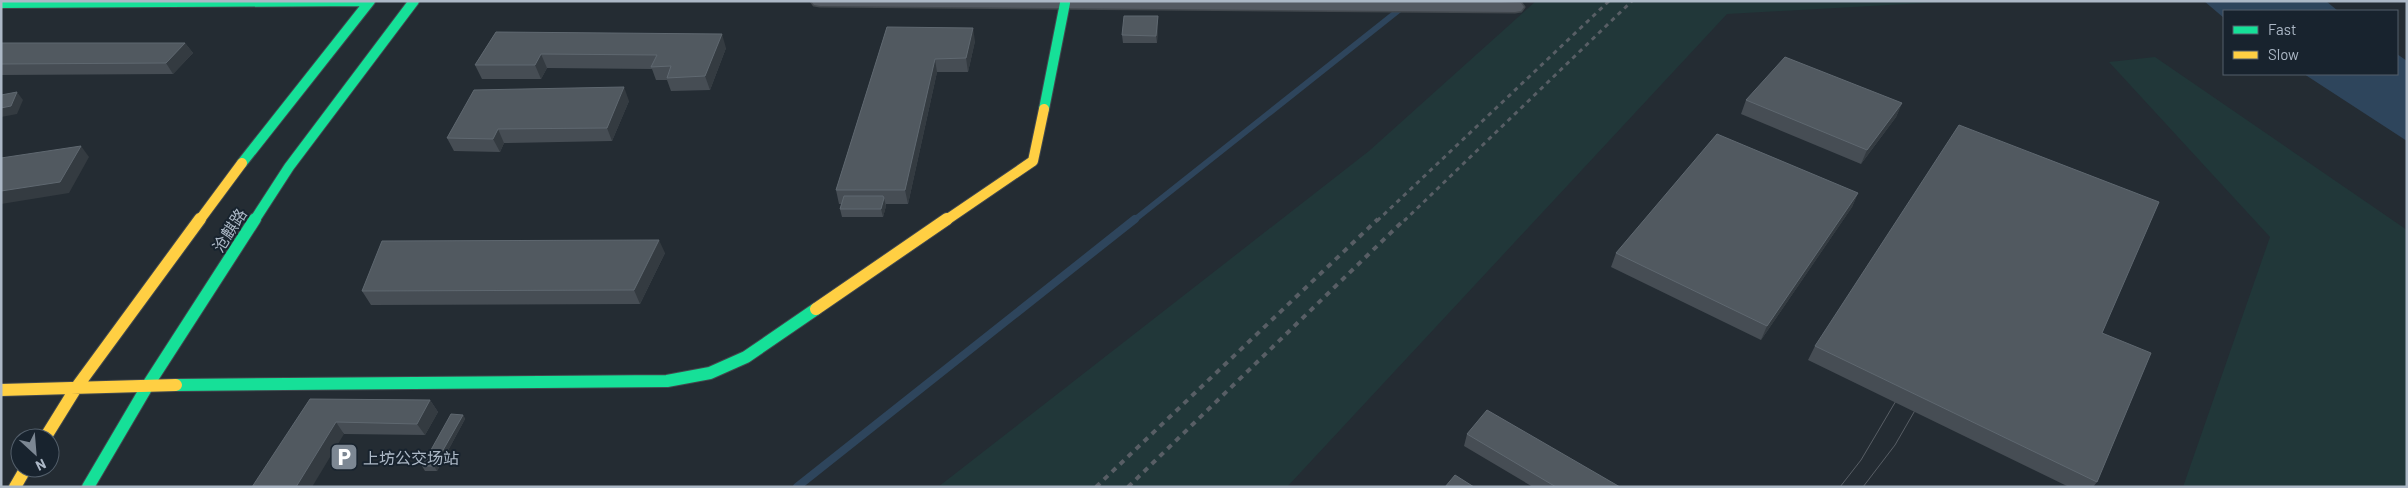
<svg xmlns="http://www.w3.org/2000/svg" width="2408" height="488" font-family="Barlow,'Noto Sans SC',sans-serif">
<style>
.green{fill:#213739}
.water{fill:#2e455c}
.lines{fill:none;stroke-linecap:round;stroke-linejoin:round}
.stream-far1{stroke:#2e455c;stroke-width:6}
.stream{stroke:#2e455c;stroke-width:8}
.street-casing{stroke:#42484e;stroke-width:3}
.fast-far1-casing{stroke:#42484e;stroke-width:12}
.fast-casing{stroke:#42484e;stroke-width:14}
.slow-far1-casing{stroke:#42484e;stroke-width:12}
.slow-casing{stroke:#42484e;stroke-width:14}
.street{fill:#545a62;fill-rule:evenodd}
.fast-far1{stroke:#16e098;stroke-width:10}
.fast{stroke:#16e098;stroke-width:12}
.slow-far1{stroke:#ffcf43;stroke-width:10}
.slow{stroke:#ffcf43;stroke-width:12}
.tram{stroke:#585e65;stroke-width:1}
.rail-far1{stroke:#585e65;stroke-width:3;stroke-dasharray:4.5 4.5;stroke-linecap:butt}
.rail{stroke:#585e65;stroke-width:4;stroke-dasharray:5.5 5.5;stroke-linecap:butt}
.wall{fill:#464d54}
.shaded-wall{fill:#343b41}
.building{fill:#515960;stroke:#5f6870}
.labels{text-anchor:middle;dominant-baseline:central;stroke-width:4;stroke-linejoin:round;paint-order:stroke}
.street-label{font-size:16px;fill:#acb8c6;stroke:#18232e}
.poi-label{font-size:16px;fill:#acb8c6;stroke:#18232e;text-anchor:start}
</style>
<rect width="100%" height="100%" fill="#242c33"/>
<!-- green -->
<path class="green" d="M1536 1H1960L1727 14 1287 487H938L1369 151Z
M2155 57 2407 230V487H2183L2270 237 2109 62Z"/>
<!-- water -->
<path class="water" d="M2204 1H2326L2338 11H2224V18Z
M2397 54 2407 61V141L2304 74H2397Z"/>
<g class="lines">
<!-- stream-far1 -->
<path class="stream-far1" d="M1133 221 1404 6"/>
<!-- stream -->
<path class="stream" d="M797 487 1135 219"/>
<defs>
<path id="street" d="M811 1H1483L1521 3 1524 7 1521 11 1515 12 820 6 814 5Z"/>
<path id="fast-far1" d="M1 3 370 1
M1044 109 1065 3
M242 163 370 1
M254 221 289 167 414 1"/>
<path id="fast" d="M176 385 667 381 710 373 746 357 816 309
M88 487 148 385 255 219"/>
<path id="slow-far1" d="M199 221 242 163
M945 221 1033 161 1044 109"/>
<path id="slow" d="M816 309 947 219
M1 390 176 385
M45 438 76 388 200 219
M15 487 26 468"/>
</defs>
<!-- street casing -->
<use href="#street" class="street-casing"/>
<!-- fast-far1 casing -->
<use href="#fast-far1" class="fast-far1-casing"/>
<!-- fast casing -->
<use href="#fast" class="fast-casing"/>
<!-- slow-far1 casing -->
<use href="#slow-far1" class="slow-far1-casing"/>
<!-- slow casing -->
<use href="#slow" class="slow-casing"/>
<!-- street -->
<use href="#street" class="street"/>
<!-- fast-far1 -->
<use href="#fast-far1" class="fast-far1"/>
<!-- fast -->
<use href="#fast" class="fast"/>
<!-- slow-far1 -->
<use href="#slow-far1" class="slow-far1"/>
<!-- slow -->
<use href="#slow" class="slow"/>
<!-- tram -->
<path class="tram" d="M1840 487 1861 460 1903 389
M1863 487 1895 445 1921 400"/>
<!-- rail-far1 -->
<path class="rail-far1" d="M1377 221 1609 1
M1404 221 1632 1"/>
<!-- rail -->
<path class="rail" d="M1096 487 1378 219
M1128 487 1405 219"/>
</g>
<!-- wall -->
<path class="wall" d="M1158 16V24L1157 43H1123L1122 35Z
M887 27 975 41 968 72H937L908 204H886V206L883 217H842L840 209 841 204H839L836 190Z
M496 32 726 48 710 90 671 91 667 80H656L652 69 547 68 541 79H482L475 65Z
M1 43H185L193 53 173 74 1 75Z
M1746 100 1902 103 1896 117 1861 164 1741 114Z
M629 101 612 141 504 143 500 152 454 151 447 138Z
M1858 193 1852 207 1761 340 1611 267 1616 253Z
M665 253 640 304 371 305 362 291Z
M2102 333 2097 482 2093 487H2069L1808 360 1815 346Z
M310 399 430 400 438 412 425 435 344 434Z
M463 415 465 419 437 471H425L422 466Z
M1467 434 1620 487H1533L1464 446Z"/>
<!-- shaded-wall -->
<path class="shaded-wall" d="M1158 16V24L1157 43 1156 36Z
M973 28 975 41 968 72 966 58Z
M722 34 726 48 710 90 705 76Z
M185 43 193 53 173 74 166 63Z
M541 54 547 68 541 79 535 65Z
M935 59 937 72 908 204 905 190Z
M624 87 629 101 612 141 607 128Z
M17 92 23 100 17 114 1 117V108Z
M1902 103 1896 117 1861 164 1867 150Z
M498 129 504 143 500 152 493 139Z
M81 146 89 157 69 193 1 204V191Z
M1858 193 1852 207 1761 340 1767 326Z
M884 198 886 206 883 217 881 209Z
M659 240 665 253 640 304 634 290Z
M430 400 438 412 425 435 417 424Z
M463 415 465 419 437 471 434 466Z
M336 422 344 434 312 487H296Z"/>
<!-- building -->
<path class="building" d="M1124 16H1158L1156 36 1122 35Z
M887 27 973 28 966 58 935 59 905 190H836Z
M496 32 722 34 705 76 667 78 671 66 651 67 657 55 541 54 535 65H475Z
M1 43H185L166 63 1 64Z
M1785 57 1902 103 1867 150 1746 100Z
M624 87 607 128 498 129 493 139 447 138 474 90Z
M17 92 11 106 1 108V95Z
M1959 125 2159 202 2102 333 2151 353 2097 482 1815 346Z
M1717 134 1858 193 1767 326 1616 253Z
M81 146 60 182 1 191V158Z
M844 196H883L884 198 881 209H840Z
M659 240 634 290 362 291 382 241Z
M310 399 430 400 417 424 336 422 296 487H252Z
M1487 410 1620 487H1556L1467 434Z
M451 414 463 415 434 466H422Z
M1455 475 1474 487H1445Z"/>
<!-- icons -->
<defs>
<symbol id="parking-square" viewBox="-11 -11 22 22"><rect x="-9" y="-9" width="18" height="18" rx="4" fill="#7c8793" stroke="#18232e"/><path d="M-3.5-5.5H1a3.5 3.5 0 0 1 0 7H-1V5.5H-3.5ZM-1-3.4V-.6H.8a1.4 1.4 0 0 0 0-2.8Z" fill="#fff"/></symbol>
</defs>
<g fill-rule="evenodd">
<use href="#parking-square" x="328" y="441" width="32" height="32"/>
</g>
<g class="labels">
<!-- street labels -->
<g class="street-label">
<text transform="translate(229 230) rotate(-57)">沧麒路</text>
</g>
<!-- poi labels -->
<g class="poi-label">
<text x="363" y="457">上坊公交场站</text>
</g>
</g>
<!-- border -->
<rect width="2408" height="488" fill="none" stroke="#acb8c6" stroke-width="5"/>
<!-- legend -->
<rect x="2223" y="10" width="175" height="65" fill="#18232e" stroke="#535f6b"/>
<rect x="2233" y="26" width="25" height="8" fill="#16e098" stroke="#535f6b"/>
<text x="2268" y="35" font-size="15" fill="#acb8c6">Fast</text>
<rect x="2233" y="51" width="25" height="8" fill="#ffcf43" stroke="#535f6b"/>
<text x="2268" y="60" font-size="15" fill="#acb8c6">Slow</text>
<!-- north arrow -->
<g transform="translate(35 453) rotate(154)"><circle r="24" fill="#18232e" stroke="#535f6b"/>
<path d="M0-4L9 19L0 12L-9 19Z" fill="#7c8793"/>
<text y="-8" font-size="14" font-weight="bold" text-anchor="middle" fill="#acb8c6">N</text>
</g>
</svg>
